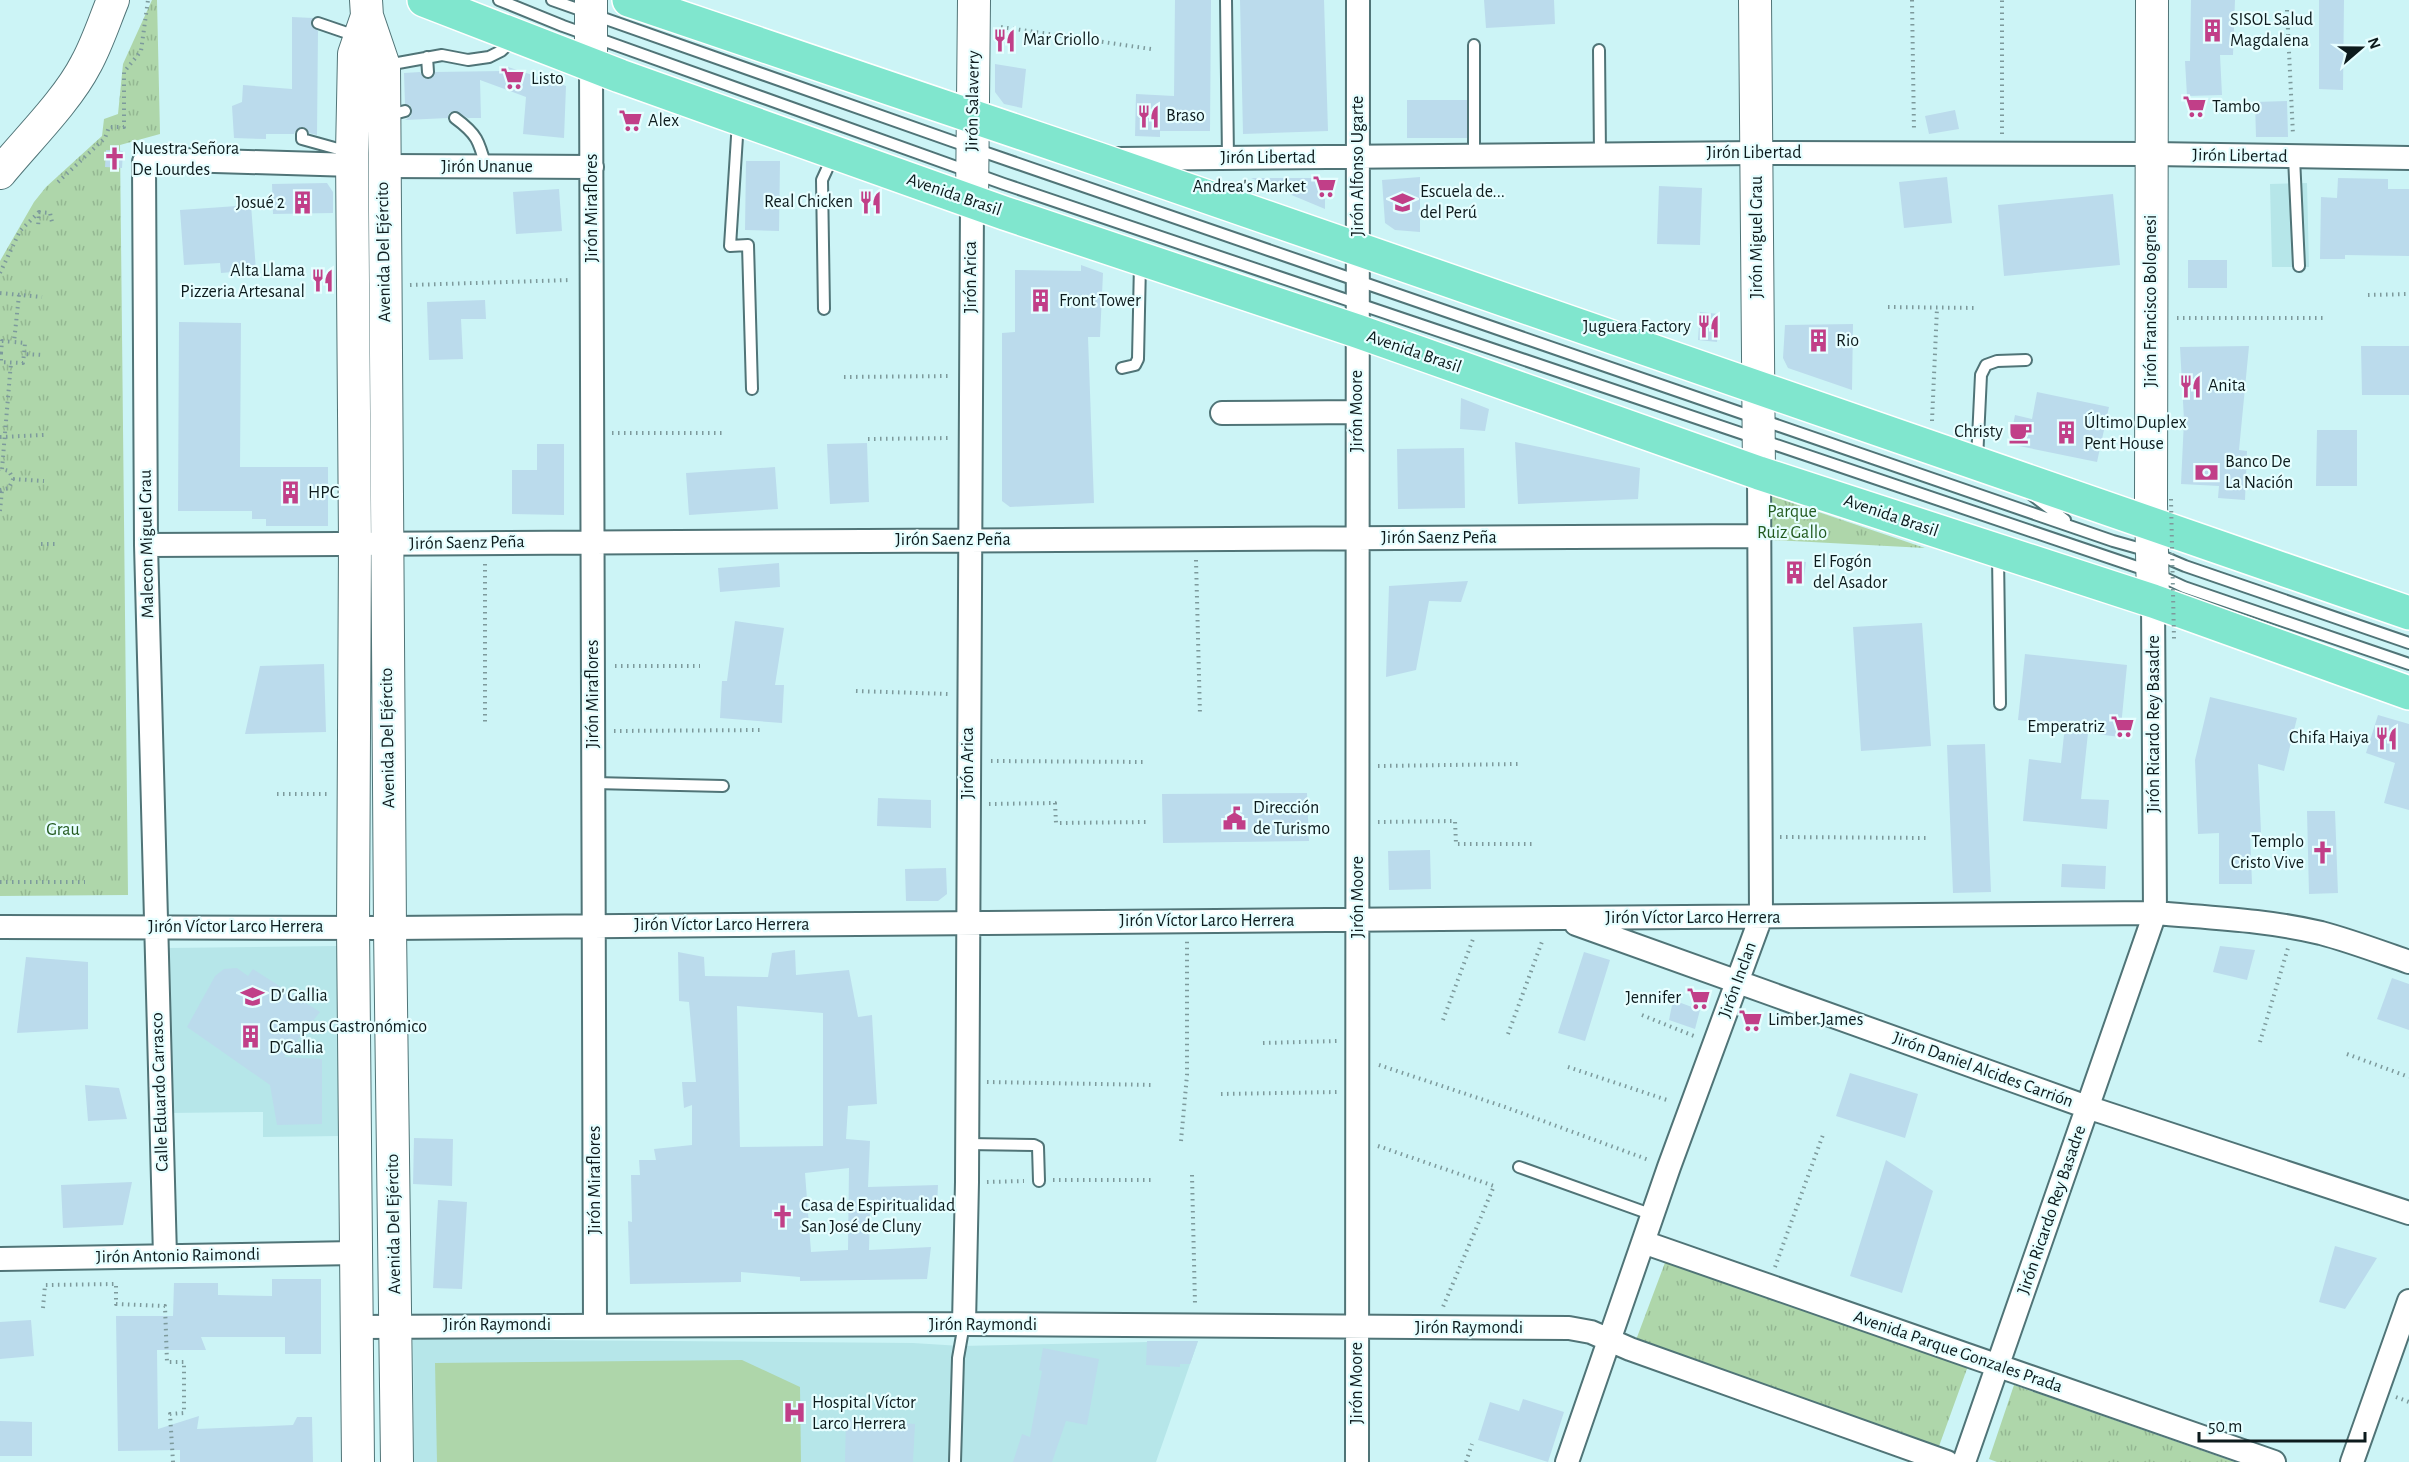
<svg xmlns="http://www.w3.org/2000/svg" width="2409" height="1462" font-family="'Alegreya Sans',sans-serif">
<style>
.built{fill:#b6e6e9}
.grass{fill:#aed6aa}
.park{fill:url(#park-tufts)}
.building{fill:#bbdbec;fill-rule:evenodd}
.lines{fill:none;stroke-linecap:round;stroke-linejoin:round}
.lane-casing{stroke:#507477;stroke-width:14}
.street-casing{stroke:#507477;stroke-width:26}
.secondary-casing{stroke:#507477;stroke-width:34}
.primary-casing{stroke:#fff;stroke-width:36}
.path{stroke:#7d9a9c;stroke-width:4;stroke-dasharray:1.5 4.5;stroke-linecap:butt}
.lane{stroke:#fff;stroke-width:10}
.street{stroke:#fff;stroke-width:22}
.secondary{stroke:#fff;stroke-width:32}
.primary{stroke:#80e6ce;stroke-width:33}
.path-bridge{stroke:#7d9a9c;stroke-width:4;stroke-dasharray:1.5 4.5;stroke-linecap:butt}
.labels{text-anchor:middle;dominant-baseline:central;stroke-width:4.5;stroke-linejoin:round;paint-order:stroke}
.poi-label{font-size:18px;fill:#0d1b1d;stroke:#e6feff;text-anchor:start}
.street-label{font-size:18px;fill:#0d1b1d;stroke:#e6feff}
.park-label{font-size:18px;fill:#235a1f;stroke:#e6feff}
</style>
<defs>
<pattern id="park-tufts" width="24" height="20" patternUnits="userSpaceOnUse" patternTransform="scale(1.5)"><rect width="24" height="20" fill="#aed6aa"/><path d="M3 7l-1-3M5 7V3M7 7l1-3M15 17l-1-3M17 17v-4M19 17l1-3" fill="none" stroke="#94b792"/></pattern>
</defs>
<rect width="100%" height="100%" fill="#ccf4f6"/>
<!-- built -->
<path class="built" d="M2307 183 2309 267H2272L2270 184Z
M337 946 339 1136 263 1137V1112L168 1113 166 948Z
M413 1339 913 1343 961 1346 1198 1341 1156 1462H414Z"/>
<!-- grass -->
<path class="grass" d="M742 1360 800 1387 801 1462H437L435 1363Z"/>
<!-- park -->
<path class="park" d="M152 0H157L160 134 120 145 128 895 0 896V261L34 202 46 187 102 136 104 119 118 114 123 64Z
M1771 496 1925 548 1771 540Z
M1666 1260 1968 1366 1938 1449 1636 1340Z
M2014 1385 2235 1462H1997L1989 1459Z"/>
<!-- building -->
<path class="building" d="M1175 0H1211L1210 131H1160V137L1135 136 1136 94 1174 96Z
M1240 0H1324L1328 131 1243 134Z
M1484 0H1554L1555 24 1486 28Z
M2191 0H2235L2233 55H2220L2222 95 2187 96 2185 61H2190Z
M2319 0H2344L2343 90 2319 89Z
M292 17 313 18 311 25 318 31 317 135 309 133 306 128 301 127 296 130 294 134H266V139L234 138 232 106 242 102 243 85 292 89Z
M995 64 1026 69 1022 108 1004 104 995 92Z
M505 66 566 86 564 138 523 134 526 97 480 80 481 118H468L455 111 449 113 448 118 405 120 411 116 412 110 410 105 405 104 404 73 420 72 424 78 429 79 434 76 435 72 502 71Z
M1407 100H1467V138H1407Z
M2287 101 2288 137H2256L2255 102Z
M1955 110 1959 129 1929 134 1925 116Z
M106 150 123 151 122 168 105 167Z
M746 161H780L779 231 745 230Z
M1420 177V232L1395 230 1385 223 1382 180Z
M1947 177 1952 223 1904 228 1899 182Z
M1251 178H1325V209Z
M2338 178 2388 179V189H2409V256L2345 255V259H2320L2321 197 2337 198Z
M327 183 333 192V213L273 214 272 184Z
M1659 186 1702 188 1700 245 1657 244Z
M559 189 562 231 516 234 513 192Z
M2113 194 2120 265 2004 276 1998 205Z
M251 205 256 270 221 273 220 263 184 265 180 210Z
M2188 260H2227V288H2188Z
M1081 265 1103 273 1100 337H1088L1094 503 1010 507 1002 501V333L1015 332V270L1081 271Z
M485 300 486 319H461L463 359 429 360 427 302Z
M1700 312 1719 314 1717 342 1698 340Z
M179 322 241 323 240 467H328V526H266V519H252V511H178Z
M1853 324 1852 390 1788 368 1783 358 1785 325Z
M2249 346 2239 450 2247 451 2245 500 2218 498 2219 486 2181 484 2184 420 2180 347Z
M2361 346H2409V395H2362Z
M2037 392 2109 407 2097 462 2009 444 2015 415 2032 419Z
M1461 398 1489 409 1485 431 1460 429Z
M2317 430H2357V486H2316Z
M1515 442 1640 468 1638 499 1518 504Z
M867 443 869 502 830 504 827 444Z
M537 444H564V515L512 514V470H537Z
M1464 448 1465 508 1398 509 1397 449Z
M775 467 778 509 689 515 686 473Z
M1787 560 1806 562 1803 585 1785 583Z
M779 563 780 587 720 592 718 568Z
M1468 581 1461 602 1429 601 1416 670 1386 677 1389 586Z
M735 621 784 628 775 685H784L782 723 720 718 722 681H727Z
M1922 623 1931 746 1861 751 1853 627Z
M2025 654 2127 665 2120 737 2088 733 2081 799 2109 800 2107 829 2023 821 2029 759 2061 763 2065 725 2018 720Z
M324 664 326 732 245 734 260 666Z
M2210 697 2297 718 2284 771 2258 764 2261 832H2250L2252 884H2219V833L2198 834 2195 760Z
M2378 715 2409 724V810L2384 803 2395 763 2366 753Z
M1985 744 1991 892 1953 893 1947 745Z
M1307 793 1309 841 1163 843 1162 794Z
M878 798 931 800V828L877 826Z
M2307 811H2335L2338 893 2309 894Z
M1430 850 1431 889 1389 890 1388 851Z
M2062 864 2106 866 2105 889 2061 887Z
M946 868 947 894 938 901H906L905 869Z
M2220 946 2255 950 2247 980 2213 972Z
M795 950 796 975 849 970 858 1017 872 1015 877 1104 848 1106 846 1139 870 1141 868 1187 938 1185 937 1206 870 1210 869 1250 931 1247 927 1279 800 1281V1277L741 1272V1282L630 1284 628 1221 632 1222 631 1175H640L639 1160H656L654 1149 692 1145V1105L684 1108 682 1082H696L689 1002 679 1001 678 952 704 957 705 976 768 977 772 953ZM737 1006 823 1013V1146L740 1147ZM849 1168 848 1250 811 1252 805 1173Z
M1584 952 1610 960 1585 1041 1558 1033Z
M26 957 88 962V1029L17 1033Z
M237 968 248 976 253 969 320 1012 284 1057 322 1059V1124L277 1125 270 1085 187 1027 215 976 224 969Z
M2392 978 2409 984V1030L2377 1019Z
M1673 1000 1700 1010 1695 1029 1669 1020Z
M1850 1073 1918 1094 1905 1138 1836 1116Z
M85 1085 119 1088 127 1119 88 1121Z
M414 1138 453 1139 452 1186 413 1184Z
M1886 1160 1933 1191 1902 1293 1850 1276Z
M132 1182 123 1225 63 1228 61 1185Z
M438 1200 467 1202 462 1289 433 1288Z
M2335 1246 2377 1258 2345 1309 2319 1302Z
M272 1279H321V1354H285V1337H201L206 1350H157L158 1429 199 1416 197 1429 293 1425 297 1417H312L313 1462H180V1450L118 1451 116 1316H173L174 1283H218V1295L272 1296Z
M31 1320 34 1356 0 1359V1322Z
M1147 1341H1198L1190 1364H1180V1367L1146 1365Z
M1043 1348 1099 1359 1087 1425 1066 1421 1052 1462H1013L1022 1434 1030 1437 1042 1371 1039 1370Z
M1523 1399 1564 1412 1548 1462 1478 1440 1490 1402 1519 1411Z
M846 1419 915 1424 913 1462H845Z
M0 1421 32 1422V1456H0Z"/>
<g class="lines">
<defs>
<path id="lane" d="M499 0 563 26 1004 184 2152 572 2184 587 2409 664
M552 0 952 141 2113 541 2152 552 2185 566 2409 643
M1226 0 1228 158
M318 23 356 36
M1474 45V156
M1599 50 1600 155
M427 57 428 72
M387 65 442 55 468 60 489 57 501 51 514 39
M386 116 405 111
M455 118C477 134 479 141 486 167
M738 121 730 246 748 245 752 389
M302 134V139L349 152
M2294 157 2299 266
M824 309 822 180 833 156
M1122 368 1135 365 1138 359 1140 263
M1977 460 1981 375 1986 365 1997 361 2026 360
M2032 495 2065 520
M1998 555 2000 704
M594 783 723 786
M967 1144 1034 1145 1038 1147 1039 1181
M1519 1167 1653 1215
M955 1462 958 1358 964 1324"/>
<path id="street" d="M591 64 595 1325
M1118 159 1757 153 2152 154 2409 158
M383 166 592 167
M1222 413 1357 412
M146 545 1760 536
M1576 924 2087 1107 2409 1213
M0 927 390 928 2155 913C2211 918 2267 920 2321 933 2351 941 2380 952 2409 962
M1643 1242 2274 1462
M165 1256 146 545 144 162 148 159 353 165
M0 1259 356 1253
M964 1324 967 1182 972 202
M356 1327 964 1324 1569 1328 1591 1332 1630 1349 1947 1462
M1357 1462 1358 0
M1567 1462 1669 1167 1761 917 1759 473
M1964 1462 2155 913 2153 601
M2352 1462 2409 1301"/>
<path id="secondary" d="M366 0 367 16 384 66 390 928 397 1462
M1755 0 1759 473
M2152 0 2151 504 2153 601
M591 64V0
M0 173C27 140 67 101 86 64 97 44 104 22 113 0
M972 202 974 0
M358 1462 353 927 355 543 352 153 354 54 367 16"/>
<path id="primary" d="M424 0 620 76 1004 213 1357 331 1759 473 2153 601 2409 693
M629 0 1098 159 2409 613"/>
</defs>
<!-- lane casing -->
<use href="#lane" class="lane-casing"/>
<!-- street casing -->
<use href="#street" class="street-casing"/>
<!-- secondary casing -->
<use href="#secondary" class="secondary-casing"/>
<!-- primary casing -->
<use href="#primary" class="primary-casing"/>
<!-- path -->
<path class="path" d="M1912 0 1914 131
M2287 10 2293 135
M1001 27 1151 49
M2002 134V0
M58 182 105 138 109 127H124V72L141 51 148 0
M39 212 50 213 52 222
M0 273 20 231 39 212 38 227
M410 285 570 280
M0 293 42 297
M19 295 14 342 25 343 24 354 43 355
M2368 295 2409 294
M1888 307 1978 308
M2177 318H2326
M1 353V362L23 363 24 354
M1 353 2 341 14 342
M844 377 951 376
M1932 421 1937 308
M612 433H725
M0 437 44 435
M868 439 951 438
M2 469 11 362
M13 479 44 481
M0 490 9 488 13 479 9 471 1 469
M0 511 2 490
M41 544H59
M1196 560 1200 715
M485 564V722
M615 666H700
M856 691 948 694
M614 731 761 730
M991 761 1146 762
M1378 766 1518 764
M277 794H327
M989 804 1055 803 1056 823 1148 822
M1378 822 1455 821 1456 844H1532
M1780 837 1929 838
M0 882H85
M1642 1015 1694 1036
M1443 1020 1473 939
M1508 1034 1543 939
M2260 1042 2288 948
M1263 1043 1337 1041
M2347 1054 2409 1077
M1379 1065 1505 1107 1649 1160
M1568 1067 1670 1101
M987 1082 1154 1085
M1221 1094 1337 1092
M1181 1141 1187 1075V941
M1378 1146 1494 1186 1443 1307
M1192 1175 1195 1304
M1053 1180H1151
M987 1182 1024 1181
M1775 1267 1824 1132
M43 1308 45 1285 116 1284V1304L165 1306 167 1362H184V1413L170 1414 173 1462
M2396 1397 2409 1402
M1466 1462 1472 1444"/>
<!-- lane -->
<use href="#lane" class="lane"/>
<!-- street -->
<use href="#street" class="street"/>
<!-- secondary -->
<use href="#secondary" class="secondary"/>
<!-- primary -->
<use href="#primary" class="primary"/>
<!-- path-bridge -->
<path class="path-bridge" d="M2171 499 2174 639"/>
</g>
<!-- icons -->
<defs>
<symbol id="building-bare" viewBox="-9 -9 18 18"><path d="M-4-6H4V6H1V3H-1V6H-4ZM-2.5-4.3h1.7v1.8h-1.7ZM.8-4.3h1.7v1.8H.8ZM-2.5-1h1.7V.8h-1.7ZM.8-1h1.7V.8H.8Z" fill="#c13f88" stroke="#e6feff" stroke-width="2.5" paint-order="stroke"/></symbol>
<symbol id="restaurant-bare" viewBox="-9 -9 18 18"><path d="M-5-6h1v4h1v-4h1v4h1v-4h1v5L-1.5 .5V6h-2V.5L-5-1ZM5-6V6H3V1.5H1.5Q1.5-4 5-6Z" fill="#c13f88" stroke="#e6feff" stroke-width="2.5" paint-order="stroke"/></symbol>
<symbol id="supermarket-bare" viewBox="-9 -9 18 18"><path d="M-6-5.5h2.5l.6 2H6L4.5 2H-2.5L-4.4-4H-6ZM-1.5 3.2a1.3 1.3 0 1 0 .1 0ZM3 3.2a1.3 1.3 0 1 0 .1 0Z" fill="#c13f88" stroke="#e6feff" stroke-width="2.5" paint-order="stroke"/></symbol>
<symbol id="church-bare" viewBox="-9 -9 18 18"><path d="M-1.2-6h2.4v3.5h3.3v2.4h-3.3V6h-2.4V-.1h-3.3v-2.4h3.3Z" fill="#c13f88" stroke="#e6feff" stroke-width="2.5" paint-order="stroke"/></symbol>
<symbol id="school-bare" viewBox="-9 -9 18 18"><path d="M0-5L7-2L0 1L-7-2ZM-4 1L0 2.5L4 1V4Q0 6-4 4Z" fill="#c13f88" stroke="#e6feff" stroke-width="2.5" paint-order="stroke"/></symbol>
<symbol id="cafe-bare" viewBox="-9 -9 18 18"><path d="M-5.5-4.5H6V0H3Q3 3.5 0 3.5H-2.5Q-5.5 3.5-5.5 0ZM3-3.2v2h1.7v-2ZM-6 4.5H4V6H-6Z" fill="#c13f88" stroke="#e6feff" stroke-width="2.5" paint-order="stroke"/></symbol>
<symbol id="bank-bare" viewBox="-9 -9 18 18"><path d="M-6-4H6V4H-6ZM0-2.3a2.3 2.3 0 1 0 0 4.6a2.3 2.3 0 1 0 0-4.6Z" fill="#c13f88" stroke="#e6feff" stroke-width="2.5" paint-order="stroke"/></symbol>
<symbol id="civic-bare" viewBox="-9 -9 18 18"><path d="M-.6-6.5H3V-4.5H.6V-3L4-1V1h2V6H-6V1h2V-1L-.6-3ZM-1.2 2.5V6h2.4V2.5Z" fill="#c13f88" stroke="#e6feff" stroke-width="2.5" paint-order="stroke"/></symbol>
<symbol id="university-bare" viewBox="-9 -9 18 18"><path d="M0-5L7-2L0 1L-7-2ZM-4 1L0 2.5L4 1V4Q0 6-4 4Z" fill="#c13f88" stroke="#e6feff" stroke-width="2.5" paint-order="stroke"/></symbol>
<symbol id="hospital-bare" viewBox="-9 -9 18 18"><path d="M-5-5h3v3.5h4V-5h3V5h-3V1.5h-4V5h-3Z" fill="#c13f88" stroke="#e6feff" stroke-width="2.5" paint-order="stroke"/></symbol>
</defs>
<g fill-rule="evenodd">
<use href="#building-bare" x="2196" y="14" width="33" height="33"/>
<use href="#restaurant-bare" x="988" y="24" width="33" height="33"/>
<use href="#supermarket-bare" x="496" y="62" width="33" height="33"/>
<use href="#supermarket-bare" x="2178" y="90" width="33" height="33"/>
<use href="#restaurant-bare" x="1132" y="100" width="33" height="33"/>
<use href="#supermarket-bare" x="614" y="104" width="33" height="33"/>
<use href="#church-bare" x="98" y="142" width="33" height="33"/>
<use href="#supermarket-bare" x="1308" y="170" width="33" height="33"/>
<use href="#restaurant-bare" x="854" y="186" width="33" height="33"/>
<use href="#school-bare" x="1386" y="186" width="33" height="33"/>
<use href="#building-bare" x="286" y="186" width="33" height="33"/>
<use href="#restaurant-bare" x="306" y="264" width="33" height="33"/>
<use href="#building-bare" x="1024" y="284" width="33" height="33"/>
<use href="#restaurant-bare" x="1692" y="310" width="33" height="33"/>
<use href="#building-bare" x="1802" y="324" width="33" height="33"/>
<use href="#restaurant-bare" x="2174" y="370" width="33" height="33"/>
<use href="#cafe-bare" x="2004" y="416" width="33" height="33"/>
<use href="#building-bare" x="2050" y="416" width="33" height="33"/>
<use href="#bank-bare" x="2190" y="456" width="33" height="33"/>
<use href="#building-bare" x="274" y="476" width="33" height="33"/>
<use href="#building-bare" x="1778" y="556" width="33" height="33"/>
<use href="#supermarket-bare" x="2106" y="710" width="33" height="33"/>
<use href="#restaurant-bare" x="2370" y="722" width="33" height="33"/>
<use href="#civic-bare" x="1218" y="802" width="33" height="33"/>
<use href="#church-bare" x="2306" y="836" width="33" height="33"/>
<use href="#university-bare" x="236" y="980" width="33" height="33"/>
<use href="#supermarket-bare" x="1682" y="982" width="33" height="33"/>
<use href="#supermarket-bare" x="1734" y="1004" width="33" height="33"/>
<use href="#building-bare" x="234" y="1020" width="33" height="33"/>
<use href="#church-bare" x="766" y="1200" width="33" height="33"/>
<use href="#hospital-bare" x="778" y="1396" width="33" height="33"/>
</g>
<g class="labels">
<!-- poi labels -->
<g class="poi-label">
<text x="2230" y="20">SISOL Salud<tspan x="2230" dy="21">Magdalena</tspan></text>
<text x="1023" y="40">Mar Criollo</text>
<text x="531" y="79">Listo</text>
<text x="2212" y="107">Tambo</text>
<text x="1166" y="116">Braso</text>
<text x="648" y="121">Alex</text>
<text x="132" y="149">Nuestra Señora<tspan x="132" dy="21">De Lourdes</tspan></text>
<text x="1306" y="187" text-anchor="end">Andrea's Market</text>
<text x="1420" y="192">Escuela de...<tspan x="1420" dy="21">del Perú</tspan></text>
<text x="853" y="202" text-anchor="end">Real Chicken</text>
<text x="285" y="203" text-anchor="end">Josué 2</text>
<text x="305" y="271" text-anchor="end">Alta Llama<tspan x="305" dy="21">Pizzeria Artesanal</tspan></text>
<text x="1059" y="301">Front Tower</text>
<text x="1691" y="327" text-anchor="end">Juguera Factory</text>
<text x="1836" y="341">Rio</text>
<text x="2208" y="386">Anita</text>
<text x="2084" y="423">Último Duplex<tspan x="2084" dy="21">Pent House</tspan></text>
<text x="2003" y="432" text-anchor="end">Christy</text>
<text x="2225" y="462">Banco De<tspan x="2225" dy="21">La Nación</tspan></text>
<text x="308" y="493">HPC</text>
<text x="1813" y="562">El Fogón<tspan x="1813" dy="21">del Asador</tspan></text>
<text x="2105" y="727" text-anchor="end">Emperatriz</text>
<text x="2369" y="738" text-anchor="end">Chifa Haiya</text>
<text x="1253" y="808">Dirección<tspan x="1253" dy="21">de Turismo</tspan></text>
<text x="2304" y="842" text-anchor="end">Templo<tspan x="2304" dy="21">Cristo Vive</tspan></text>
<text x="270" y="996">D' Gallia</text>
<text x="1681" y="998" text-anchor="end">Jennifer</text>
<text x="1768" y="1020">Limber James</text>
<text x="269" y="1027">Campus Gastronómico<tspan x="269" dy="21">D'Gallia</tspan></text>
<text x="801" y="1206">Casa de Espiritualidad<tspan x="801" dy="21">San José de Cluny</tspan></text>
<text x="812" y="1403">Hospital Víctor<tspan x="812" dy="21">Larco Herrera</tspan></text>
</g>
<!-- street labels -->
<g class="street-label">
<text transform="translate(973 101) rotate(-89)">Jirón Salaverry</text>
<text x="1754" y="153">Jirón Libertad</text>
<text transform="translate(2240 156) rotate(1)">Jirón Libertad</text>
<text x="1268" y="158">Jirón Libertad</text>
<text transform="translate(1358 166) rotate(-90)">Jirón Alfonso Ugarte</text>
<text x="487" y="167">Jirón Unanue</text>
<text transform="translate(954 195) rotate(19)">Avenida Brasil</text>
<text transform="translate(592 208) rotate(-90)">Jirón Miraflores</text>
<text transform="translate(1757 237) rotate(-90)">Jirón Miguel Grau</text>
<text transform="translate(384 252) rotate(-91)">Avenida Del Ejército</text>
<text transform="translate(971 277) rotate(-90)">Jirón Arica</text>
<text transform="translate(2151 301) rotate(-90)">Jirón Francisco Bolognesi</text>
<text transform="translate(1414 352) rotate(19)">Avenida Brasil</text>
<text transform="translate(1357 411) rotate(-90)">Jirón Moore</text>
<text transform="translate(1891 516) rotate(19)">Avenida Brasil</text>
<text x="1439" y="538">Jirón Saenz Peña</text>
<text x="953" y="540">Jirón Saenz Peña</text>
<text transform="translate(467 543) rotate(-1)">Jirón Saenz Peña</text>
<text transform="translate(147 544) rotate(-91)">Malecon Miguel Grau</text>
<text transform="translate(593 694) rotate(-90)">Jirón Miraflores</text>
<text transform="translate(2154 724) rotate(-90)">Jirón Ricardo Rey Basadre</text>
<text transform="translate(388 738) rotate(-91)">Avenida Del Ejército</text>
<text transform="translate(968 763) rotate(-90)">Jirón Arica</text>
<text transform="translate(1358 897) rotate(-90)">Jirón Moore</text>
<text x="1693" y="918">Jirón Víctor Larco Herrera</text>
<text x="1207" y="921">Jirón Víctor Larco Herrera</text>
<text x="722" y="925">Jirón Víctor Larco Herrera</text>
<text x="236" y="927">Jirón Víctor Larco Herrera</text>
<text transform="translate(1738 980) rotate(-70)">Jirón Inclan</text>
<text transform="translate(1983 1070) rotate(20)">Jirón Daniel Alcides Carrión</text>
<text transform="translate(160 1092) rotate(-92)">Calle Eduardo Carrasco</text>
<text transform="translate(595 1180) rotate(-90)">Jirón Miraflores</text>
<text transform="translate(2052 1210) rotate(-71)">Jirón Ricardo Rey Basadre</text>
<text transform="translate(394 1224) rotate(-91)">Avenida Del Ejército</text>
<text transform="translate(178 1256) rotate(-1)">Jirón Antonio Raimondi</text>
<text x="497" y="1325">Jirón Raymondi</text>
<text x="983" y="1325">Jirón Raymondi</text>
<text x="1469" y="1328">Jirón Raymondi</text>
<text transform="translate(1958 1352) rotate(19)">Avenida Parque Gonzales Prada</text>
<text transform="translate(1357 1383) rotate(-90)">Jirón Moore</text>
</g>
<!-- park labels -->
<g class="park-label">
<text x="1792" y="512">Parque<tspan x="1792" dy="21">Ruiz Gallo</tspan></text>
<text x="63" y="830">Grau</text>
</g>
</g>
<!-- north arrow -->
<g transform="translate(2361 48) rotate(70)" stroke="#e6feff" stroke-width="4.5" paint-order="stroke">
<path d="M0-4.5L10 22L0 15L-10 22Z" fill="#0d1b1d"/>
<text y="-9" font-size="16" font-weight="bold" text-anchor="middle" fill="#0d1b1d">N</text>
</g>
<!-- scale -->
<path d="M2199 1432v9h166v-9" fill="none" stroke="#0d1b1d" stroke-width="3"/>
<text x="2208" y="1432" font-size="18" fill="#0d1b1d" stroke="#e6feff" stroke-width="4.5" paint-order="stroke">50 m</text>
</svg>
